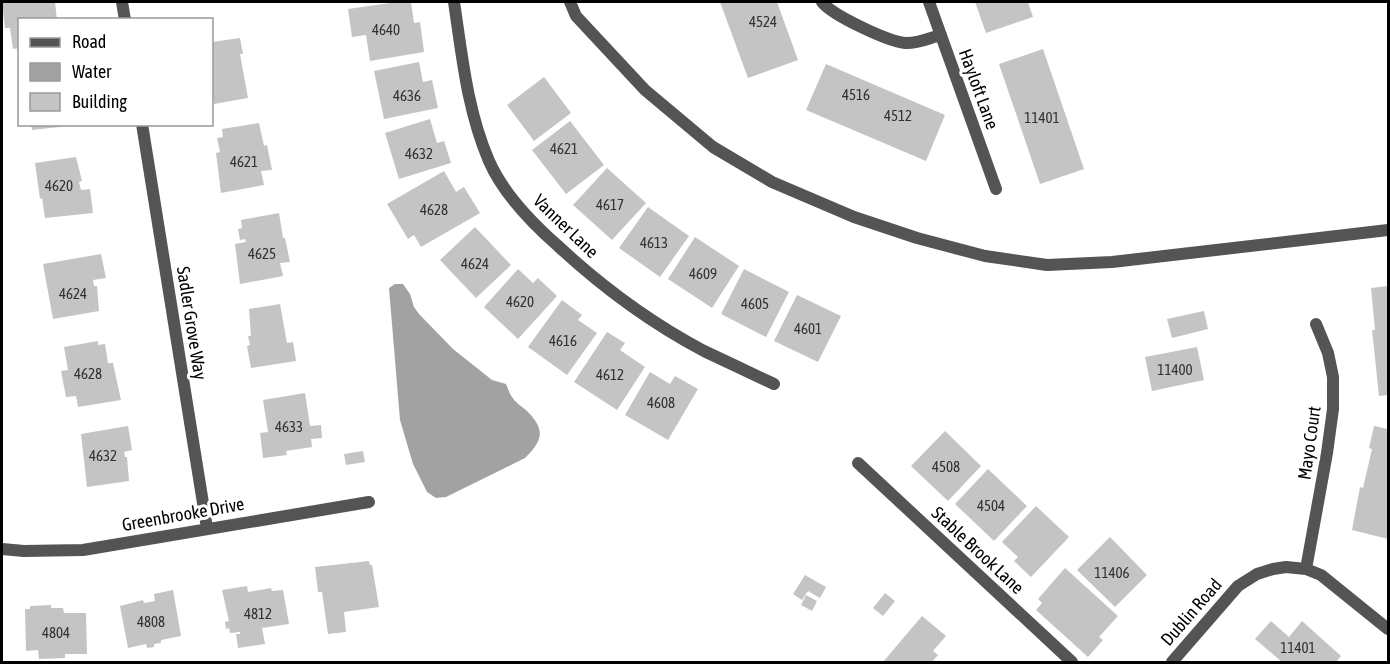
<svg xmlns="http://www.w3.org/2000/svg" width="1390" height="664" font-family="'Asap Condensed',sans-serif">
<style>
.water{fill:#a2a2a2}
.building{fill:#c4c4c4}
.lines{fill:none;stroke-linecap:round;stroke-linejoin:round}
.street{stroke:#545454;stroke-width:12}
.labels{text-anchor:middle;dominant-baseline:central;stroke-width:6;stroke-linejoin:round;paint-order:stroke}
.number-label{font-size:15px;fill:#313131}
.street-label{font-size:18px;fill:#000;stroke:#fff}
</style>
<rect width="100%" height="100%" fill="#fff"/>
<!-- water -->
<path class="water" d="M395 284H403L410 294 414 307 419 314 453 349 492 380 506 384C508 388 509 393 512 397 515 402 521 406 526 410 545 429 544 439 525 458L446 497 436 498 427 492 413 464 400 420 389 288Z"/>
<!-- building -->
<path class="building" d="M2 2H55L57 20H20V48L13 49 10 28H5Z
M397 2H411L414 23 420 22 424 52 370 61 366 35 352 37 348 9Z
M720 2H777L798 60 748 78Z
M975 2H1028L1033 17 986 33Z
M240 38 243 54H240L248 98 214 104 212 89V42Z
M1043 49 1084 169 1040 184 999 64Z
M419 62 423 82 432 80 438 108 384 119 374 71Z
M826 64 945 115 926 161 806 110Z
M544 77 571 113 534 141 507 105Z
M430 119 437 143 444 141 451 163 399 179 385 133Z
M570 121 604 165 566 194 532 150Z
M259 123 264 146 267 145 272 170 261 171 264 185 221 193 216 153 220 152 217 138 223 137 222 129Z
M31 124H69V126L32 130Z
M76 157 82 181 79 182 81 190 90 189 93 213 45 218 42 198 40 199 35 163Z
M607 168 646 203 612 240 573 205Z
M444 171 456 192 464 187 480 213 421 247 414 235 408 239 387 204Z
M648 207 689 236 660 277 619 248Z
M279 213 283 238H285L290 262 280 263 283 276 240 284 235 244 246 242 245 239 240 240 238 229 242 228 241 220Z
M475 227 511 265 476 298 440 260Z
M695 237 739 266 712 308 668 279Z
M101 254 106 278 93 280 94 286H97L99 311 53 319 43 264Z
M518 269 533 283 538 278 557 296 518 339 484 307Z
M744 269 789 292 766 337 721 314Z
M1388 286V395L1379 396 1372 330H1375L1371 288Z
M797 295 841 316 818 362 774 341Z
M562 300 582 315 578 320 597 333 567 375 528 347Z
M280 304 287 343 293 342 296 361 251 368 247 346 250 345 248 336H251L249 309Z
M1204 311 1208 329 1172 338 1167 319Z
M607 332 625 343 620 350 645 367 617 410 574 382Z
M98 341V345L105 344 108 363H113L121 400 78 407 76 396 66 397 61 371 68 370 64 347Z
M1197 347 1204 380 1152 391 1145 357Z
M650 372 670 384 675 376 698 389 668 440 625 415Z
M305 393 310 426 321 425 322 438 311 439 312 447 286 451 287 455 263 458 260 433 268 432 263 400Z
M128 426 132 450 124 452 125 457H127L129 481 87 487 81 434Z
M1374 426 1388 429V539L1352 530 1360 487 1363 488 1372 449 1369 448Z
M945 431 981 466 948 501 911 466Z
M363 451 365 462 346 465 344 454Z
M988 469 1027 506 994 541 955 504Z
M1036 506 1069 537 1031 577 1014 561 1018 557 1002 542Z
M1110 537 1147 575 1115 607 1077 570Z
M369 561 370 565H372L379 607 344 612 346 632 328 634 322 592H318L315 567Z
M1065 568 1118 616 1099 637 1103 640 1088 657 1036 610 1042 603 1038 599Z
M805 575 826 587 820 598 808 591 802 600 793 594Z
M247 586 248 592 271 588 272 591 283 590 289 624 262 628 265 644 238 648 236 634H240V632L230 633 229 628 226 629 225 622 229 621 222 590Z
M173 590 181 636 161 640V643L154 644V647L147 648 146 644 128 648 120 606 143 600 144 603 155 601 154 594Z
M885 593 895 601 883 616 873 608Z
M806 595 817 601 812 611 801 605Z
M51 605V608H63L64 613H86L87 654H65V658L39 659 38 650 26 651 25 609H30V606Z
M922 616 946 636 933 651 938 655 932 662H883Z
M1271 621 1289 637 1302 621 1341 656 1336 662H1282L1255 639Z"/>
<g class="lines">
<!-- street -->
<path class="street" d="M122 2 125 20
M454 2C462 55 467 110 489 161 503 193 531 222 557 245 601 286 651 323 704 351 727 362 751 373 774 384
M570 2 576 16 645 90 713 147 772 182 854 217 917 238 985 256 1047 265 1112 262 1388 230
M822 2C832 15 887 41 905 43 917 44 929 38 941 35
M929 2 996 189
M142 124 207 528
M858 463 1072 662
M2 549 24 551 83 550 369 502
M1306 569 1327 453 1333 409V377L1328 353 1316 324
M1172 662 1238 586 1257 574 1273 569 1286 567 1306 569 1321 575 1388 629"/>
</g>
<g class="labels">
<!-- number labels -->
<g class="number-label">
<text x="763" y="21">4524</text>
<text x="386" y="29">4640</text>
<text x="856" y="94">4516</text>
<text x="407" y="95">4636</text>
<text x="898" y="115">4512</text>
<text x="1042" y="117">11401</text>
<text x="564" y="148">4621</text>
<text x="419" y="153">4632</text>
<text x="244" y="161">4621</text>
<text x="59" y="185">4620</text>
<text x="610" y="204">4617</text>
<text x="434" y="209">4628</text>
<text x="654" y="242">4613</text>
<text x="262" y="253">4625</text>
<text x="475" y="263">4624</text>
<text x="703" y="273">4609</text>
<text x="73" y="293">4624</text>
<text x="520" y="301">4620</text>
<text x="755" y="303">4605</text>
<text x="808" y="328">4601</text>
<text x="563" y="340">4616</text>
<text x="1175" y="369">11400</text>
<text x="88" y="373">4628</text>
<text x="610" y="374">4612</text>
<text x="661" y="402">4608</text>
<text x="289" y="426">4633</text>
<text x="103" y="455">4632</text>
<text x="946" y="466">4508</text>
<text x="991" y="505">4504</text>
<text x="1112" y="572">11406</text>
<text x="258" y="613">4812</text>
<text x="151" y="621">4808</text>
<text x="56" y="632">4804</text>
<text x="1298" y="647">11401</text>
</g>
<!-- street labels -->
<g class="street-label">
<text transform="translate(979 89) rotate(70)">Hayloft Lane</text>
<text transform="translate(566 226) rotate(44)">Vanner Lane</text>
<text transform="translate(192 323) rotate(81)">Sadler Grove Way</text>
<text transform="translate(1309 443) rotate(-82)">Mayo Court</text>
<text transform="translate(183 514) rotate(-10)">Greenbrooke Drive</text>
<text transform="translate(978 550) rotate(43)">Stable Brook Lane</text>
<text transform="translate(1191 612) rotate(-49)">Dublin Road</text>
</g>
</g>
<!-- border -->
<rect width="1390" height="664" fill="none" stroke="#000000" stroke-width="6"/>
<!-- legend -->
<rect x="18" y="18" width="195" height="108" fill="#ffffff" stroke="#999999" stroke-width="1.5"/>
<rect x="30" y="38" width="30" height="9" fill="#545454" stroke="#999999" stroke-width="1.5"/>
<text x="72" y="48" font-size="18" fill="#000000">Road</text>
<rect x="30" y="63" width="30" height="18" fill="#a2a2a2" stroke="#999999" stroke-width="1.5"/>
<text x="72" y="78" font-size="18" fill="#000000">Water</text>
<rect x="30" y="93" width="30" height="18" fill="#c4c4c4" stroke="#999999" stroke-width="1.5"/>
<text x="72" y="108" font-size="18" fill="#000000">Building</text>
</svg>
